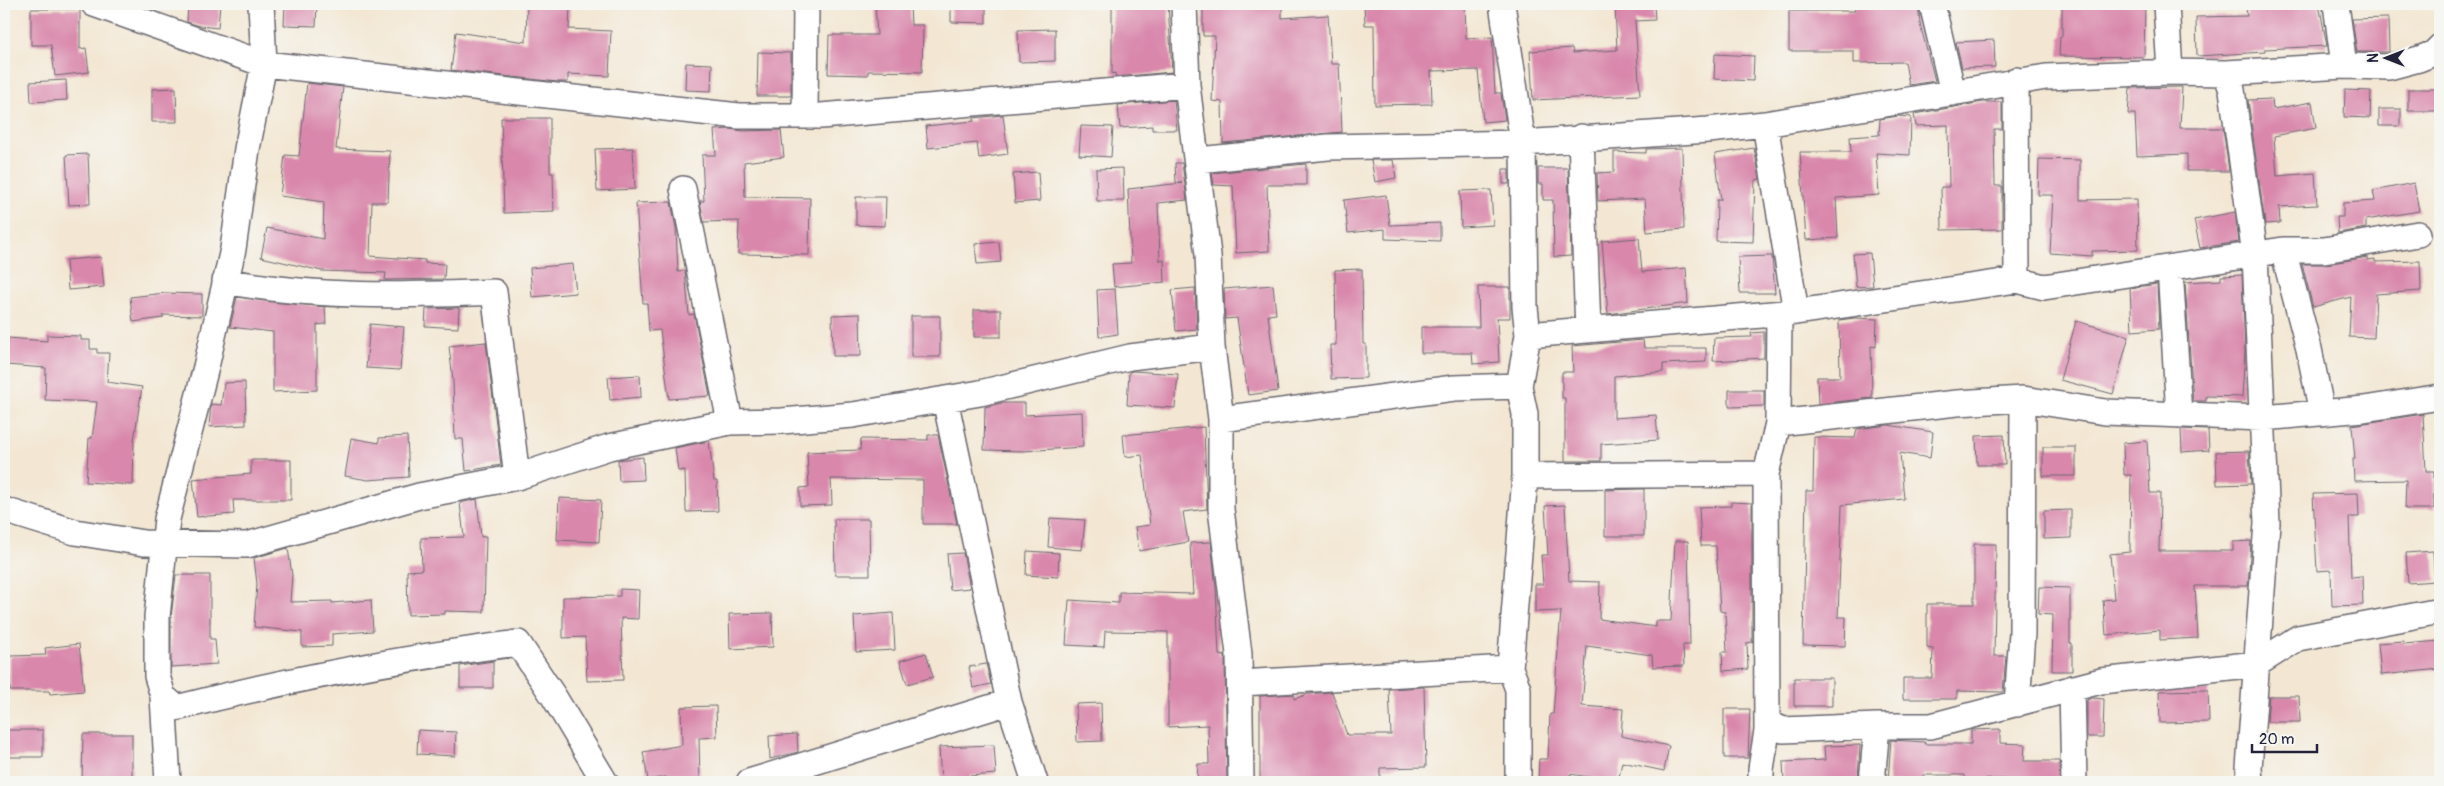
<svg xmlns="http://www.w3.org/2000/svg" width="2444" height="786" font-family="Pangolin,sans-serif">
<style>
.building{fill:#d988ac}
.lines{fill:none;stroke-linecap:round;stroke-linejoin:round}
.street-casing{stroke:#6b6770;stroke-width:28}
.street{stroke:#fff;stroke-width:25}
</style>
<rect width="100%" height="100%" fill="#f6f6f2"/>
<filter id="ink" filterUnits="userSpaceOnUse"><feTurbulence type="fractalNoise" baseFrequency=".02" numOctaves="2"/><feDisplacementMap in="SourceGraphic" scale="10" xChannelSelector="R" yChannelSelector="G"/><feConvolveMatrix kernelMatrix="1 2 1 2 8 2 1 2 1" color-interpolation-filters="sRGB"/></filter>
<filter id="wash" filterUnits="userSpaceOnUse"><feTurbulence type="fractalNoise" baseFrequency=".0096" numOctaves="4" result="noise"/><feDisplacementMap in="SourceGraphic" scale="20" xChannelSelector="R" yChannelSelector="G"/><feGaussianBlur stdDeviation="1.12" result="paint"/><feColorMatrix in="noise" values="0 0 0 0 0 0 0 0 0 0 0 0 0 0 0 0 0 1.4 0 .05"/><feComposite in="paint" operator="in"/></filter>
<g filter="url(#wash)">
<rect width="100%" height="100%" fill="#f3e7d3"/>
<g id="blocks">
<!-- building -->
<path class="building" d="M188 4H220L218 28 200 26 187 22Z
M285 4H317L316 26 284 25Z
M527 4H570L569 29 611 31 609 76 568 74V82H557L451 70 456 32 526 42Z
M875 4H910L911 25H923L922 72 868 71V75L828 74 829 35H877Z
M951 4H986V23L951 22Z
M1112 4H1168L1172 72 1116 77 1115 73 1112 74Z
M1364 4H1465L1466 38 1492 37 1495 93H1501L1505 120 1483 122 1478 70 1431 71 1432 104 1375 105 1374 25H1365Z
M1615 4H1654L1655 20 1635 21 1640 95 1533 100 1530 51 1572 48 1573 53 1617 50Z
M1854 4H1918L1920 24 1935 81 1909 85 1905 62 1854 63V51H1789V11H1855Z
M2062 4H2145L2144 57 2059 56 2060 37H2062Z
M2274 4H2319L2327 46 2265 49V52L2197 56 2196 17 2247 16 2246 8Z
M1261 5 1282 6V18L1328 15 1331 64H1339L1342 132 1223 143 1222 102 1212 101 1215 36H1203V6H1261Z
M31 9H80V49L86 48 89 72 55 76 51 45H31Z
M2388 18 2389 52H2357L2352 19Z
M1055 29V61L1019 62 1018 30Z
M1994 40 1995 67 1962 68 1956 42Z
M758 52 791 53V96H757Z
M1715 54 1754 56 1753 81 1714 79Z
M686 63 712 64 711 91 685 90Z
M66 80 67 100 31 102 30 82Z
M307 83 343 87 336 149 390 151 388 202H372L370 256 425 260V263L445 264 444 279 385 280 386 273 322 271 261 257 267 228 323 239 324 202 280 196 285 155 299 156Z
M2182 87 2180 128H2223L2229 171H2187V154L2137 156 2135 114H2128L2130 88Z
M176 88 177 122H152V89Z
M2408 89H2440V111H2408Z
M2345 90 2371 91 2370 118 2344 117Z
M2272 99 2273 109 2312 102 2316 128 2274 136 2277 176 2315 173 2317 205 2279 207 2280 223 2265 224 2248 100Z
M1174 100 1177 130H1152V126L1120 128 1118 105Z
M1983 102H2002V129H1994L1995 186H2002V229L1942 230 1941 187H1949L1948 125 1916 126 1914 114Z
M2379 109H2401V126H2379Z
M1003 115 1008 154 979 158 977 143 928 148 926 126 974 121 973 118Z
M1898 116 1911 117 1910 155 1876 153 1879 195 1836 198 1838 238 1806 240 1800 152H1851L1850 137 1879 135 1880 119Z
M501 118H550V173H553L554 211 504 213Z
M1081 126 1113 127 1111 157 1079 155Z
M730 129 743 131 781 130 784 157 744 162 745 197 810 198 809 255 738 254 739 221 704 222 700 201H704L702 155H716L714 130Z
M633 148 635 189 597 191 595 149Z
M1682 148 1684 229 1647 232 1645 199 1598 201 1597 173 1614 172V152L1646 153V149Z
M1754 148 1760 179 1755 180 1753 242 1716 241 1717 200H1721L1715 154Z
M88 154 90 204 69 205 66 155Z
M2039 159 2080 160V200L2137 199 2138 250 2092 251V256L2050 253 2053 195H2038Z
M1371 160H1393L1396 178 1375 182Z
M1175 163H1182L1187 200 1158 203 1160 261 1164 260 1165 282 1114 287 1112 264 1131 263 1128 189 1182 183H1176Z
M1306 164V185H1267L1269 251 1236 253 1233 186 1214 185 1212 173Z
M1123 168 1124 201H1097L1096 169Z
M1538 168H1568L1571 256 1554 257 1553 200H1543V184H1538Z
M1503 169H1509V184H1503Z
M1038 172 1040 201 1015 203 1013 174Z
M2414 183 2419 211 2366 220V228L2338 233 2337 217H2343V203L2375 201 2373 191Z
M1491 190 1493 225 1461 227 1460 191Z
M1386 195 1390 225 1440 223V241L1385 239V229L1348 233 1344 200Z
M856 197H886L885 226 856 225Z
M671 202 676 228 678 272 685 271 689 315 694 314 710 396 669 399 660 330 649 331 647 303H643L636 203Z
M2235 212 2239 242 2200 248 2194 220Z
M1639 238 1642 272 1686 268 1688 303 1608 314 1602 241Z
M999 242 1001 262 977 264 975 244Z
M1870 253 1873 286 1856 287 1853 254Z
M1772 256 1775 293H1740L1738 257Z
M101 257 104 287 68 290 66 260Z
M2368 257V260L2375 259V262L2420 261 2421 291 2376 294 2374 338 2349 337 2351 297 2313 307 2302 264H2326Z
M573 264 576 293 532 297 530 268Z
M1362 269 1363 344H1366V378L1331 379 1330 345H1336L1335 270Z
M2242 275 2245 352 2242 397 2206 396V401H2193L2185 282 2221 280V276Z
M2157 284 2159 329 2132 331 2130 288Z
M1273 285 1276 314 1268 315 1278 391 1248 395 1237 318 1225 319 1224 289Z
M1478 287H1510V318H1497L1499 362 1473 364 1472 353H1421V327H1479Z
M1195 288 1197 329 1176 331 1172 290Z
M1115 289 1118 334 1099 337 1097 290Z
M165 293 202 294V316L163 315V318L133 322 130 297Z
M237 297 325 307 326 324 317 325V390L273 392V332L230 327Z
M459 308 458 328 425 326 426 309Z
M974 310H1001V337H974Z
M860 314 861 356H833L832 315Z
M911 316H940V357H911Z
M1855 318 1877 319 1876 347 1871 346 1872 398 1818 404 1817 377H1840L1839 320Z
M2076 321 2129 336 2113 394 2060 380Z
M370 324 404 327 400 370 366 368Z
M1764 332V358L1713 361 1714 338 1752 337 1751 333Z
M47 335 81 336V340H90V349H97V353H109L107 382 142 387 134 441 133 485 86 482 89 438H92L97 402 45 400 46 368 6 365 8 338 47 341Z
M1643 340 1644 348H1706V362L1663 364V372L1614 376V418L1656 415 1658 440 1601 444V461H1565V398H1562V372H1573L1572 346Z
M486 342 501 465 466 471 463 439H455L453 381 449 346Z
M1133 371 1178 374 1175 408 1127 405 1129 372Z
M640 375 641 397 610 400 608 377Z
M245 382 246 425 209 427 211 404 221 405 224 383Z
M1729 390H1764V406L1729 407Z
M1001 403H1025V415L1082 412 1083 447 1024 451 984 450 985 407Z
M2423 414 2426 471H2434V509H2405L2406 480 2354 481 2353 459H2355L2352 425Z
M1888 425 1933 432 1930 458 1900 453 1904 499 1842 505 1838 617H1846L1845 646 1803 645 1806 491H1813L1814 437 1855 438 1857 429Z
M1204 427 1207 509 1183 512 1188 542 1139 551 1135 527 1150 525 1142 455 1125 457 1123 435Z
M2181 429 2208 430 2209 450 2182 452Z
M928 435H938L957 524H923V480L831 479 832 505 800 506V488L809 487 807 452 860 450 861 439 928 440Z
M2004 435 2005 465H1977L1976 436Z
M407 436 409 477 368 480 345 476 351 438 379 443V438Z
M709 441 714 481H717L718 511 686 512 685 470 678 471 675 448Z
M2147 441 2150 493H2160L2159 551H2233V542L2251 541 2248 586H2195L2198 638 2160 640V630L2106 635 2103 600 2114 599 2110 554 2130 552 2131 475H2124L2123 443Z
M2043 447H2076V476H2043Z
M2249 451 2251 484 2217 485 2216 452Z
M643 457 644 480 619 481 618 460Z
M251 460H291V500H233L234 514 197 517 193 479 251 474Z
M1640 489H1644V536H1605V490Z
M2358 493 2359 517H2349L2351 577 2362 576 2363 605 2332 606 2331 570 2317 571 2313 494Z
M559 498 601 500 599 542 557 540Z
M477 499 481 537 486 536 484 612 445 611V614L408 615 407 571 422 570 421 538 464 537 460 503Z
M1731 502 1752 503V642L1747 643 1748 669 1723 671 1722 652H1727L1725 612 1720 611 1716 546H1701L1699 507 1731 506Z
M1565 505 1569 581 1600 582 1599 619 1656 627V621H1671L1675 541H1688L1690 645H1683L1684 666 1653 667 1652 655 1587 646 1582 706 1623 709 1621 736 1669 746 1664 771 1622 762 1618 782 1570 774V782H1538L1539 759H1548L1550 714H1553L1561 611 1535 612V584H1543L1541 555H1548L1545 506Z
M2071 510V538L2044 539V511Z
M1050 518 1085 520 1082 550 1048 547Z
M834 519H869L870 575H835Z
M1211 542 1216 588 1219 655 1225 656 1227 782H1197L1198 764H1209L1208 725 1168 727V632L1105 631 1104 647 1066 645 1069 600 1119 603V592L1193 594 1190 543Z
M1974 544H1996L1994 656H2006L2003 692 1957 691V699H1903V678H1932L1933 649 1927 648V604H1974Z
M288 548 292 575 290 602 332 601V603L371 600 373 631 332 634V646L302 647V632L254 627 257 584 254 558Z
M1027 551 1059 553 1058 577 1026 575Z
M2433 551 2435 581 2408 583 2406 553Z
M963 553 970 588 950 590 947 554Z
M176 575H210V639H215L217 664 171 667V618Z
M2039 587 2070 588V643H2072V671H2052L2053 615 2038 614Z
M620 589 639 590 638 619 621 618 623 680 587 681 585 637 563 638V597L620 596Z
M772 613 773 647 730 649 729 614Z
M893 613 895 650 856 652 854 616Z
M2403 641 2404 644 2440 641V669L2381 675 2378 643Z
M79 644 84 691 50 694 49 691H10V656L46 655 45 648Z
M926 653 933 677 907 684 900 661Z
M493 661V688H460V666Z
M986 664 991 684 973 688 969 667Z
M1794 678H1832V706H1794Z
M1424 687 1426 767 1380 768V782H1260V696L1294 694V699L1308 694 1332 692 1347 735H1391L1389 689Z
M2208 690 2209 722 2160 723 2159 691Z
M2269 696H2299L2300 722H2267Z
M2092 698 2104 699 2103 737H2087V700Z
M1101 703 1102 741 1077 742 1076 704Z
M716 706 717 737 699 738 700 782H666V777L648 780 643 752 682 745 681 707Z
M1724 709H1750L1748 758H1724Z
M2000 729V743L2025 744 2024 761H2059L2060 782H2004V779L1965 780V775H1923L1922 782H1888L1891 740 1925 742 1924 744H1971V730Z
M5 730H43V757H5Z
M418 730 456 732 455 756 417 754Z
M83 734H132V782H82Z
M797 734 798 752 770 759 769 736Z
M994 745 996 774 970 776 971 782H941L939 747Z
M1860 745 1858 780 1784 782 1783 762 1825 760 1824 746Z"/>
</g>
</g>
<g filter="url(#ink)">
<use href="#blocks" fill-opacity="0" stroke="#6b6770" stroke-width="1"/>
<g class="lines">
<defs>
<path id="street" d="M94 4 264 64 739 116H821L1187 85
M261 4 264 64 247 149 233 249 206 367 167 519 157 617V676L163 696 176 708C289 679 403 658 518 643L554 697 605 782
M1184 4 1187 85 1208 255 1212 347
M1502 4 1523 143 1525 307 1528 335 1519 386 1525 414V476L1510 668 1518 689V782
M1932 4 1953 93
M2166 4 2170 72
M2336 4 2344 66
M2226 73 2344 66 2389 67 2419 59 2434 53 2440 47
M2016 80 2017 280
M805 116 806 4
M1765 124 1796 312
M1581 137 1588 330
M1198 160 1328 147 1523 143 1708 130 1765 124 2046 77 2170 72 2226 73 2232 90 2255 255 2267 523 2249 768 2250 782
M683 189 730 422
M2283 250 2309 349 2322 413
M2170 268 2179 415
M225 281C314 298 405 296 494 292L517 477
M1779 314 1778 423 1766 474 1767 731 1768 723 1783 730 1877 726H1931L2101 681 2257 664 2298 638 2440 611
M1528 335 1796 312 2017 280 2044 287 2283 250H2324L2418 234
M945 399 1009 702 1035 782
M1221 419 1454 388 1519 386
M1778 423 1957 403 2023 399
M1525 476 1766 474
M4 510 75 532 144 543 247 545 419 496 517 477 609 447 730 422 782 421 853 415 980 393 1130 357 1212 347 1221 419V509L1239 654 1241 782
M1240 683 1510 668
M2072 688 2074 782
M163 696 168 782
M2017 704 2022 633 2023 399 2105 412 2263 418 2364 409 2440 397
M749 782 1009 702
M1761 782V769L1767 731
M1872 782 1877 726"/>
</defs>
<!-- street casing -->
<use href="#street" class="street-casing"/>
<!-- street -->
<use href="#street" class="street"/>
</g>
</g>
<!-- margin -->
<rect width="2444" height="786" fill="none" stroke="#f6f6f2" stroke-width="20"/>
<!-- north arrow -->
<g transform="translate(2386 58) rotate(270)" stroke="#f6f6f2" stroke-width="4" paint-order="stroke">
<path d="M0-4L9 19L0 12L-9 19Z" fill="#22223b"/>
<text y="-8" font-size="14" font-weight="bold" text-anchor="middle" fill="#22223b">N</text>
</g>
<!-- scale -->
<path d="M2252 744v8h65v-8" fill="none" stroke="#22223b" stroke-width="2.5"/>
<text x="2259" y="744" font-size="15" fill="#22223b" stroke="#f6f6f2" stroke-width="4" paint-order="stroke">20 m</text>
</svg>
